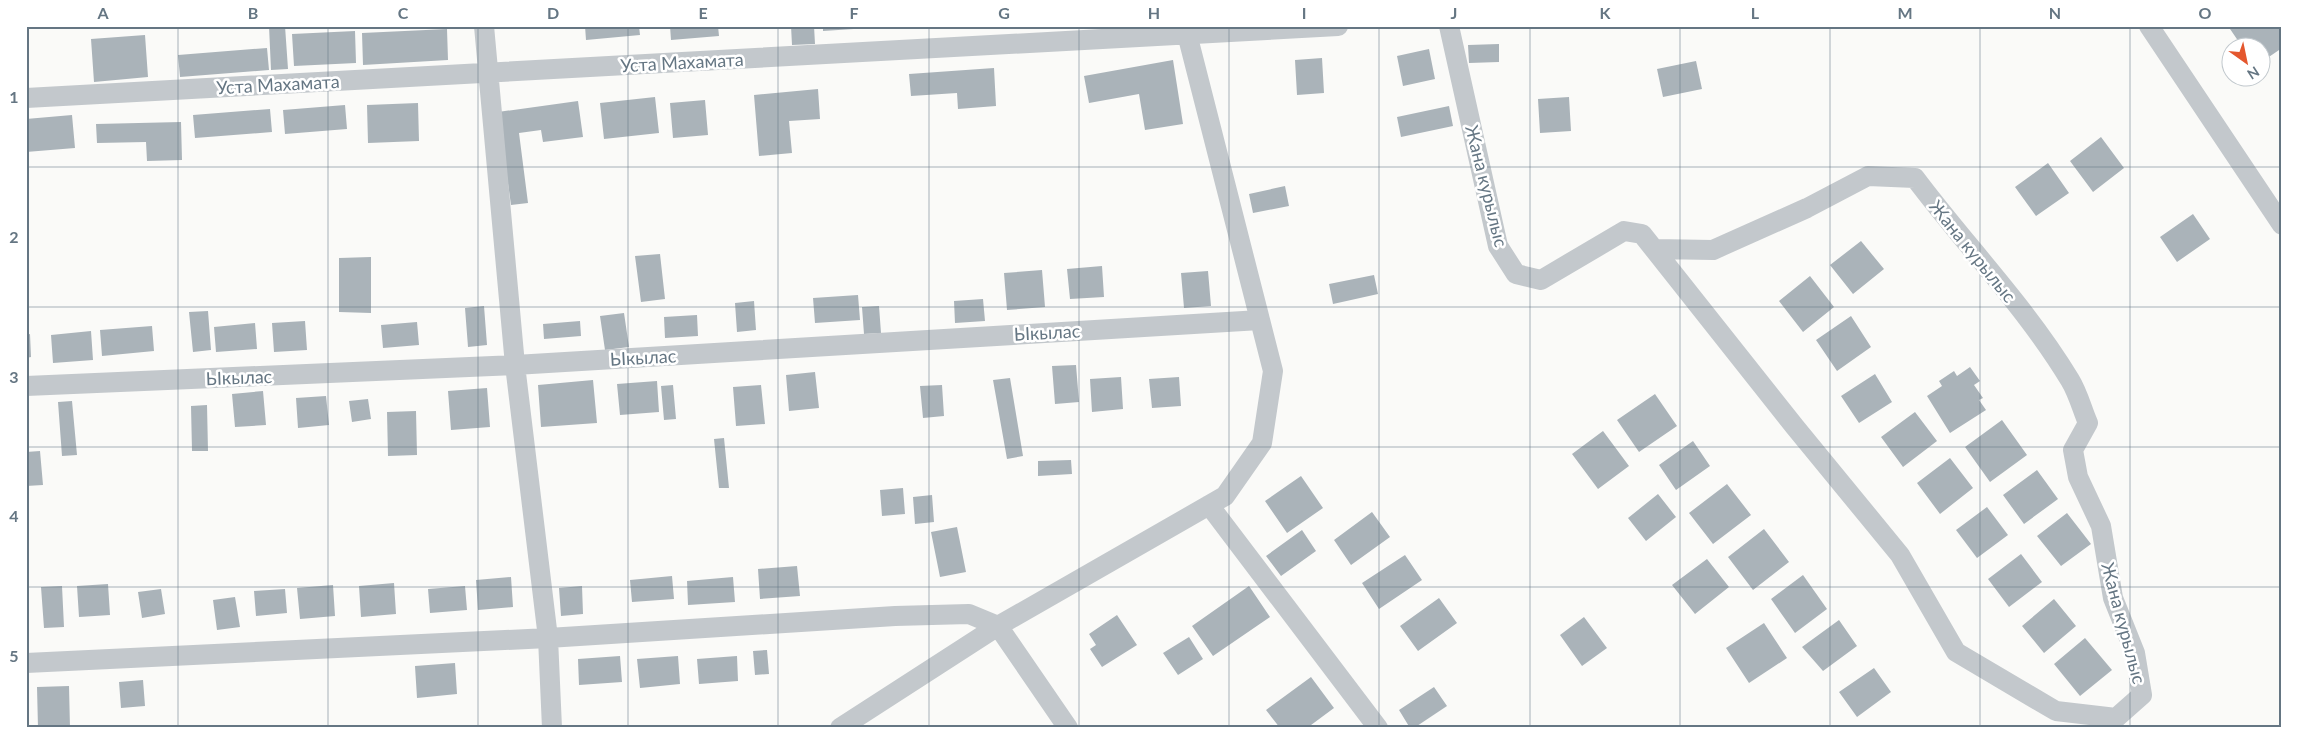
<svg xmlns="http://www.w3.org/2000/svg" width="2308" height="754" font-family="Lato,sans-serif">
<style>
.building{fill:#aab3b9}
.lines{fill:none;stroke-linecap:round;stroke-linejoin:round}
.minor{stroke:#c3c8cc;stroke-width:20}
.grid{fill:none;stroke:#657683;stroke-width:1;stroke-opacity:0.55}
.labels{text-anchor:middle;dominant-baseline:central;stroke-width:5;stroke-linejoin:round;paint-order:stroke}
.street-label{font-size:18px;fill:#657683;stroke:#fff}
.neatline{fill:none;stroke:#657683;stroke-width:2}
.grid-label{font-size:16px;text-anchor:middle;font-weight:bold;fill:#657683}
</style>
<rect width="100%" height="100%" fill="#fafaf8"/>
<!-- building -->
<path class="building" d="M269 26H285L288 69 271 70Z
M585 26H639L640 35 586 40Z
M670 26H718L719 36 671 40Z
M791 26H814L815 44 792 45Z
M823 26H869V28L823 31Z
M2228 26H2281L2282 48 2260 63V48H2243Z
M447 29 448 60 363 65 362 33Z
M355 31 356 63 294 66 292 34Z
M145 35 148 77 94 82 91 39Z
M1499 44V62L1469 63 1468 45Z
M267 48 269 70 180 77 178 55Z
M1429 49 1435 79 1403 86 1397 56Z
M1322 58 1324 93 1297 95 1295 60Z
M1173 60 1183 124 1145 130 1139 94 1089 103 1084 76Z
M1696 61 1702 89 1663 97 1657 69Z
M994 68 996 106 958 109 957 93 911 96 909 74Z
M818 89 820 119 789 121 792 153 759 156 754 95Z
M655 97 659 133 604 139 600 103Z
M1569 97 1571 131 1540 133 1538 99Z
M705 100 708 135 673 138 670 103Z
M578 101 583 137 543 142 541 130 519 133 528 203 511 205 498 112Z
M418 103 419 141 368 143 367 105Z
M345 105 347 129 285 134 283 110Z
M1449 106 1453 126 1401 137 1397 117Z
M270 109 272 132 195 138 193 115Z
M72 115 75 148 26 152V119Z
M181 122 182 160 147 161 146 142 97 143 96 124Z
M2101 137 2124 168 2093 192 2070 161Z
M2048 163 2069 193 2036 216 2015 187Z
M1285 186 1289 206 1253 213 1249 194Z
M2193 214 2210 239 2177 262 2160 237Z
M1861 241 1884 269 1853 294 1830 265Z
M660 254 665 299 641 302 635 256Z
M371 257V313L339 312V258Z
M1102 266 1104 297 1070 299 1067 269Z
M1042 270 1045 307 1007 310 1004 273Z
M1208 271 1211 306 1184 308 1181 273Z
M1374 275 1378 294 1333 304 1329 284Z
M1810 276 1834 307 1803 332 1779 301Z
M858 295 860 320 815 323 813 298Z
M983 299 985 321 955 323 954 301Z
M754 301 756 330 737 332 735 303Z
M484 306 487 345 468 347 465 308Z
M879 306 881 333 864 334 862 307Z
M208 311 211 350 193 352 189 312Z
M624 313 629 347 605 350 600 316Z
M697 315 698 336 665 338 664 317Z
M1851 316 1871 347 1837 371 1816 340Z
M305 321 307 350 274 352 272 323Z
M580 321 581 336 544 339 543 324Z
M417 322 419 345 383 348 381 325Z
M255 323 257 349 216 352 214 327Z
M152 326 154 351 102 356 100 330Z
M91 331 93 360 53 363 51 335Z
M30 334 31 357 26 358V335Z
M1076 365 1079 402 1055 404 1052 366Z
M1970 367 1980 381 1974 385 1983 398 1979 400 1986 410 1950 433 1927 396 1942 386 1939 381 1954 371 1957 376Z
M815 372 819 408 789 411 786 375Z
M1875 374 1892 402 1859 423 1841 396Z
M1121 377 1123 409 1092 412 1090 379Z
M1179 377 1181 406 1152 408 1149 379Z
M1010 378 1023 456 1007 459 993 380Z
M593 380 597 423 541 427 538 385Z
M657 381 659 412 620 415 617 384Z
M673 385 676 419 664 420 661 386Z
M761 385 765 424 736 426 733 387Z
M942 385 944 416 923 418 920 386Z
M487 388 490 427 451 430 448 391Z
M263 391 266 425 235 427 232 394Z
M1655 394 1677 426 1639 452 1617 420Z
M326 396 329 425 298 428 296 398Z
M368 399 371 419 352 422 349 401Z
M72 401 77 455 62 456 58 402Z
M207 405 208 451H192L191 406Z
M416 411 417 455 388 456 387 412Z
M1915 412 1937 441 1903 467 1881 437Z
M2002 420 2027 455 1990 482 1965 447Z
M1603 431 1629 466 1598 489 1572 454Z
M724 438 729 488H719L714 439Z
M1693 441 1710 466 1676 490 1659 465Z
M40 451 43 485 26 486V452Z
M1950 458 1973 488 1940 514 1917 483Z
M1071 460 1072 474 1038 476V461Z
M2037 470 2058 499 2024 524 2003 495Z
M1301 476 1323 508 1287 533 1265 501Z
M1727 484 1751 515 1713 544 1689 513Z
M903 488 905 514 882 516 880 490Z
M1658 494 1676 517 1646 541 1628 518Z
M932 495 934 522 915 524 913 497Z
M1987 507 2008 535 1977 558 1956 530Z
M1372 512 1390 537 1351 565 1334 540Z
M2067 513 2091 544 2061 566 2037 536Z
M957 527 966 572 940 577 931 532Z
M1764 529 1789 562 1753 590 1728 557Z
M1302 530 1316 551 1281 576 1266 556Z
M2021 554 2042 582 2009 607 1988 579Z
M1405 555 1422 580 1379 609 1362 583Z
M1707 559 1729 587 1695 614 1672 585Z
M797 566 800 596 760 599 758 569Z
M1803 575 1827 609 1795 633 1771 599Z
M672 576 674 599 632 602 630 580Z
M511 577 513 607 478 610 476 580Z
M733 577 735 602 688 605 687 581Z
M394 583 396 614 361 617 359 586Z
M108 584 110 615 79 617 77 586Z
M333 585 335 616 300 619 297 588Z
M62 586 64 627 44 628 41 587Z
M465 586 467 610 430 613 428 589Z
M582 586 583 614 561 616 559 588Z
M1249 586 1270 617 1213 656 1192 626Z
M161 589 165 614 142 618 138 592Z
M285 589 287 613 256 616 254 591Z
M235 597 240 627 217 630 213 600Z
M1439 598 1457 623 1418 651 1400 626Z
M2054 599 2076 626 2044 653 2022 626Z
M1117 615 1137 645 1102 667 1090 649 1096 645 1089 634Z
M1584 617 1607 648 1582 666 1560 635Z
M1839 620 1857 646 1823 671 1802 647Z
M1764 623 1787 658 1749 683 1726 648Z
M1189 637 1203 659 1178 675 1163 653Z
M2085 638 2112 670 2080 696 2054 664Z
M767 650 769 674 755 675 753 651Z
M620 656 622 682 579 685 578 659Z
M678 656 680 684 640 688 637 659Z
M737 656 738 681 699 684 697 659Z
M455 663 457 694 417 698 415 666Z
M1874 668 1891 692 1857 717 1839 692Z
M1311 677 1334 708 1307 728H1280L1266 710Z
M143 680 145 706 121 708 119 682Z
M69 686 70 728H38L37 687Z
M1434 687 1447 706 1414 728H1410L1399 710Z"/>
<g class="lines">
<!-- minor -->
<path class="minor" d="M484 26 515 365 548 638 552 728
M1449 26 1498 246 1516 274 1541 280 1624 231 1642 234 1795 427 1900 555 1956 652 2056 711 2116 718 2142 695 2135 653 2113 598 2101 526 2078 477 2073 450 2088 423C2082 409 2078 393 2070 380 2026 307 1966 246 1915 178L1868 176 1807 208 1713 250 1655 249
M2149 26 2282 225
M26 98 1338 26
M26 386 515 365 1260 320
M1209 505 1378 728
M26 663 548 638 895 616 969 614 998 626 1068 728
M840 728 998 626 1225 496 1262 443 1273 371 1185 26"/>
</g>
<!-- grid -->
<path class="grid" d="M178 26V728M328 26V728M478 26V728M628 26V728M778 26V728M929 26V728M1079 26V728M1229 26V728M1379 26V728M1530 26V728M1680 26V728M1830 26V728M1980 26V728M2130 26V728M26 167H2282M26 307H2282M26 447H2282M26 587H2282"/>
<g class="labels">
<!-- street labels -->
<g class="street-label">
<text transform="translate(682 62) rotate(-3)">Уста Махамата</text>
<text transform="translate(278 84) rotate(-3)">Уста Махамата</text>
<text transform="translate(1487 186) rotate(76)">Жана курылыс</text>
<text transform="translate(1973 251) rotate(51)">Жана курылыс</text>
<text transform="translate(1047 332) rotate(-3)">Ыкылас</text>
<text transform="translate(643 357) rotate(-3)">Ыкылас</text>
<text transform="translate(239 377) rotate(-2)">Ыкылас</text>
<text transform="translate(2124 623) rotate(75)">Жана курылыс</text>
</g>
</g>
<!-- border -->
<rect width="2308" height="754" fill="none" stroke="#ffffff" stroke-width="55"/>
<!-- north arrow -->
<g transform="translate(2246 62) rotate(147)"><circle r="24" fill="#ffffff" stroke="#c1c8cd"/>
<path d="M0-4L9 19L0 12L-9 19Z" fill="#e4572e"/>
<text y="-8" font-size="14" font-weight="bold" text-anchor="middle" fill="#657683">N</text>
</g>
<rect x="28" y="28" width="2252" height="698" class="neatline"/>
<g class="grid-label">
<text x="103" y="19">A</text>
<text x="253" y="19">B</text>
<text x="403" y="19">C</text>
<text x="553" y="19">D</text>
<text x="703" y="19">E</text>
<text x="854" y="19">F</text>
<text x="1004" y="19">G</text>
<text x="1154" y="19">H</text>
<text x="1304" y="19">I</text>
<text x="1454" y="19">J</text>
<text x="1605" y="19">K</text>
<text x="1755" y="19">L</text>
<text x="1905" y="19">M</text>
<text x="2055" y="19">N</text>
<text x="2205" y="19">O</text>
<text x="14" y="103">1</text>
<text x="14" y="243">2</text>
<text x="14" y="383">3</text>
<text x="14" y="522">4</text>
<text x="14" y="662">5</text>
</g>
</svg>
